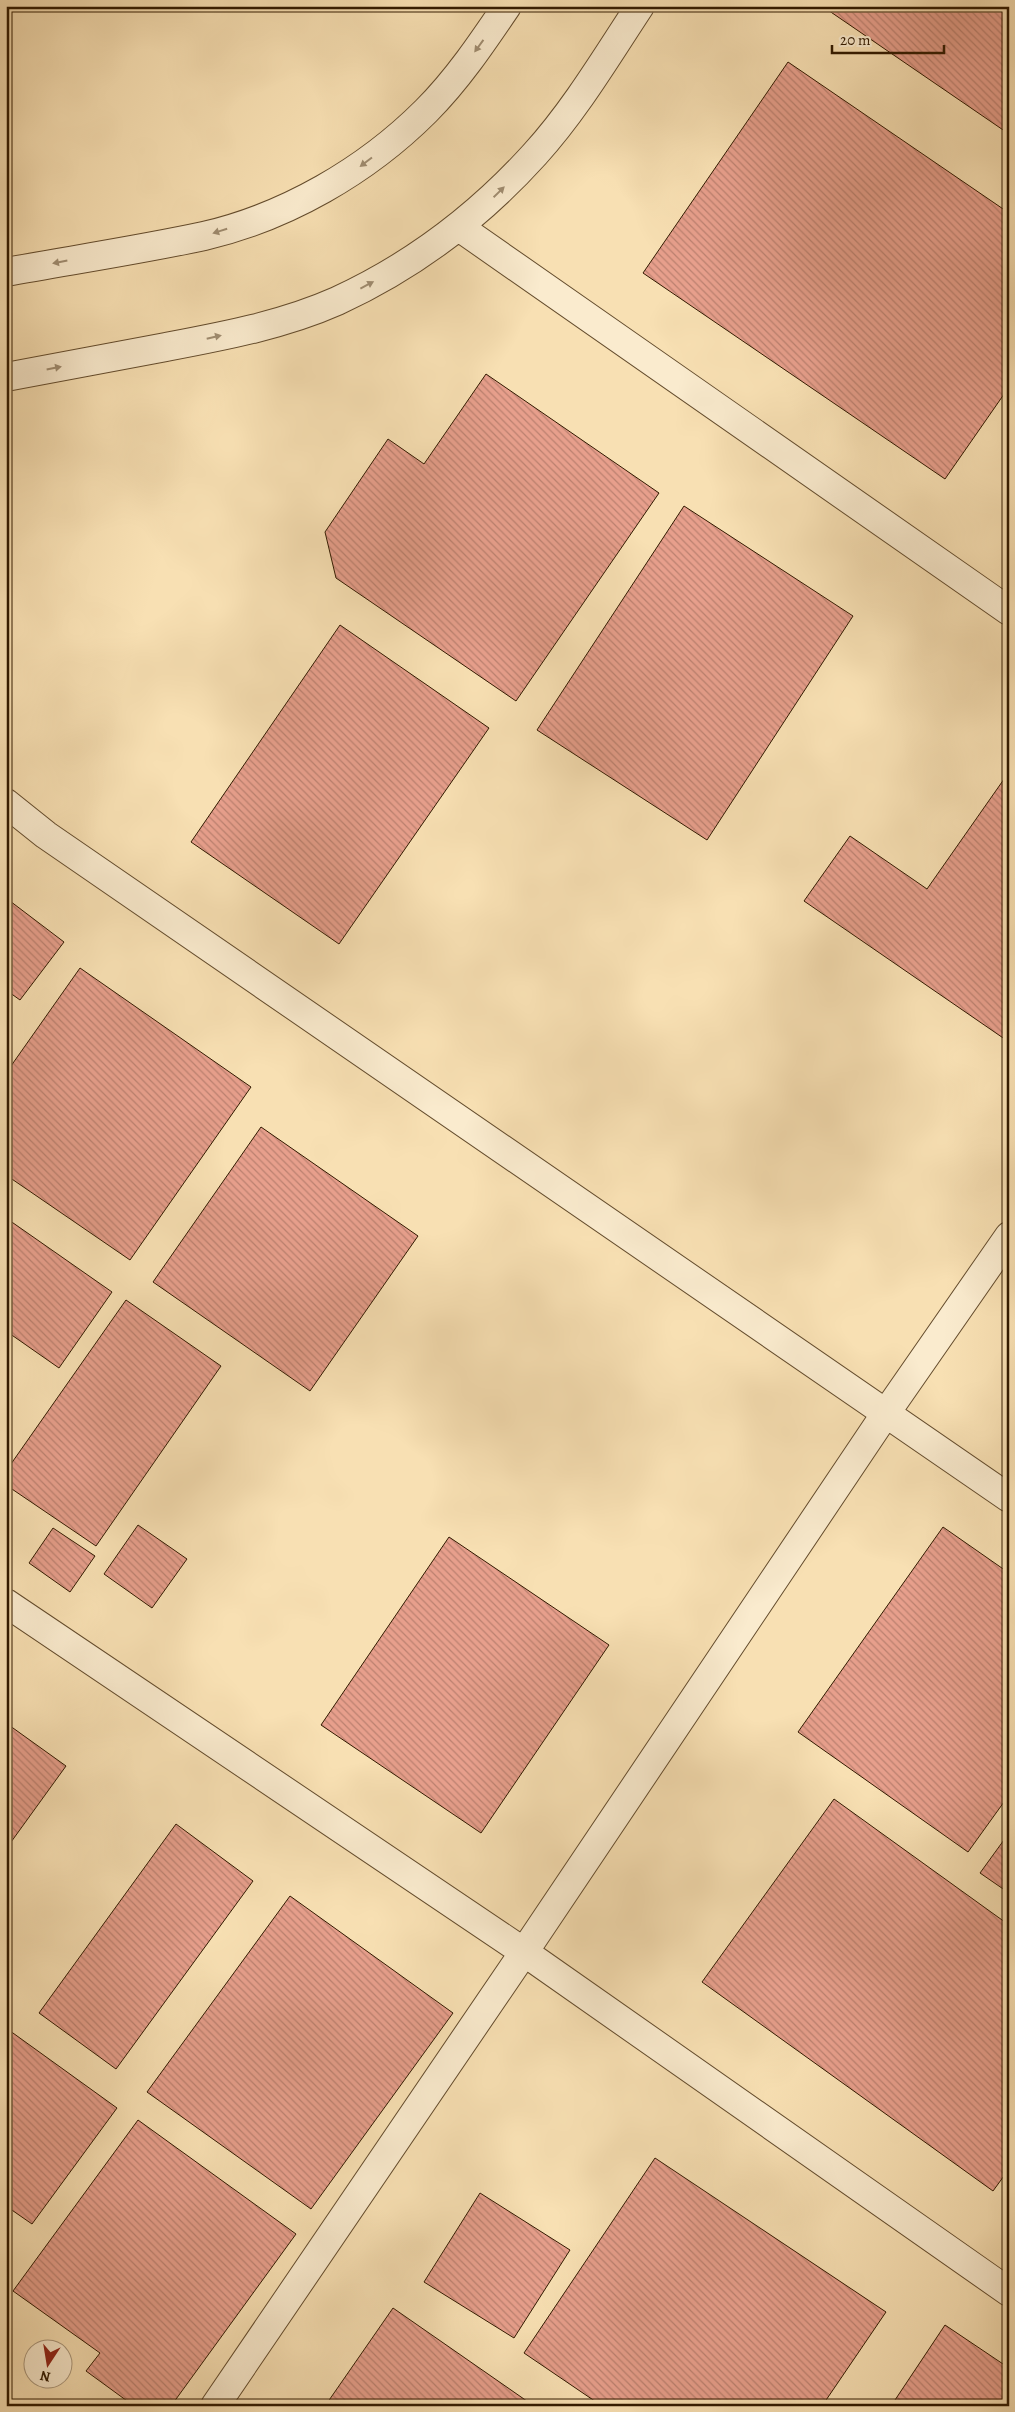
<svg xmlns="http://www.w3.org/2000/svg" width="1015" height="2412" font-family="Alegreya,serif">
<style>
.building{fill:url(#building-back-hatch);stroke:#321a00}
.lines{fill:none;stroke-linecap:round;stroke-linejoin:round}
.minor-casing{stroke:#644c2d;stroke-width:30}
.minor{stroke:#faebce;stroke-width:28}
.oneway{fill:#a08d71}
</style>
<defs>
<pattern id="building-back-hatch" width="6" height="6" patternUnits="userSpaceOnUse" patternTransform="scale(1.25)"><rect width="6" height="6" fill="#e79f8c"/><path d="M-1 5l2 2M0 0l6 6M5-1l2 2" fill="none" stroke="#bc8170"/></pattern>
</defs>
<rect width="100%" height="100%" fill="#f8e0b3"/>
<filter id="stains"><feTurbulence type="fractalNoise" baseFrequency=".004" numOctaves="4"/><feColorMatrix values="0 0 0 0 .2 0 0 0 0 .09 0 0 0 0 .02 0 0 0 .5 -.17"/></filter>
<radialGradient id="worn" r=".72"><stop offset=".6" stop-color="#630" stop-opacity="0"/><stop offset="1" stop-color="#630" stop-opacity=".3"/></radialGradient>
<!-- building -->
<path class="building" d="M822 6H1009V134Z
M788 62 1009 213V387L945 479 643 273Z
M486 374 659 493 516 701 336 578 325 532 388 439 424 464Z
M684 506 853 616 707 840 537 730Z
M340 625 489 728 339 944 191 842Z
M1009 772V1042L804 901 850 836 927 889Z
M6 898 64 942 20 1000 6 990Z
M80 968 251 1087 130 1260 6 1175V1073Z
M261 1127 418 1236 310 1391 153 1282Z
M6 1218 112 1292 59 1368 6 1331Z
M126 1300 221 1366 96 1546 6 1485V1471Z
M138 1525 187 1559 152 1608 104 1574Z
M943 1527 1009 1573V1795L968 1852 798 1732Z
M53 1528 95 1556 70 1592 29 1563Z
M449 1537 609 1645 481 1833 321 1725Z
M6 1723 66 1766 6 1849Z
M834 1799 1009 1925V2169L993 2191 702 1982Z
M176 1824 253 1881 116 2069 39 2013Z
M1009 1833V1893L980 1873Z
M290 1896 453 2013 311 2209 147 2092Z
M6 2028 117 2108 32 2224 6 2206Z
M138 2120 296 2234 171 2406H134L86 2371 100 2353 13 2291Z
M655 2158 886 2312 822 2406H602L524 2353Z
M480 2193 570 2250 514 2338 424 2282Z
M393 2308 534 2406H325Z
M945 2325 1009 2368V2406H891Z"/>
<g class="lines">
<defs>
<path id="minor" d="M459 227 1009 611
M6 272C72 260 139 250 204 236 286 217 366 171 426 111 457 80 482 43 507 6
M6 377C59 367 113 357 166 347 224 336 283 325 337 301 413 266 479 216 535 154 575 110 607 56 640 6
M6 803 46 835 1009 1498
M6 1603 524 1952 1009 2292
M215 2406 524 1952 886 1413 1009 1236"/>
</defs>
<!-- minor casing -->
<use href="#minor" class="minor-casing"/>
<!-- minor -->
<use href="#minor" class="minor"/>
</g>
<!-- one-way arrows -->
<defs><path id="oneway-solid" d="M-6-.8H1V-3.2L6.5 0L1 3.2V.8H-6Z" transform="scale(1.25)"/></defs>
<g class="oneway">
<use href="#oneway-solid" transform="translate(479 46) rotate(126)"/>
<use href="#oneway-solid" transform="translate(366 162) rotate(143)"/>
<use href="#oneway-solid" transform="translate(499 192) rotate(-44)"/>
<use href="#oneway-solid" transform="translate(220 231) rotate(163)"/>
<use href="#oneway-solid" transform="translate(60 262) rotate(169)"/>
<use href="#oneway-solid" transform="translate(367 285) rotate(-28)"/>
<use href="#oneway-solid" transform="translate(214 337) rotate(-13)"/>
<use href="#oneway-solid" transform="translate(54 368) rotate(-11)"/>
</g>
<!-- margin -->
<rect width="1015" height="2412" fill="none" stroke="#f8e0b3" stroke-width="25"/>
<rect x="8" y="8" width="1000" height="2397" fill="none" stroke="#321a00" stroke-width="2.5"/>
<rect x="12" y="12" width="990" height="2387" fill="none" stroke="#321a00"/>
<!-- north arrow -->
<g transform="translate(48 2364) rotate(192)"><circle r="24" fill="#faebce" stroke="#aa977c"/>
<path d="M0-4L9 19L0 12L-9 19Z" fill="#8f2418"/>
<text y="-8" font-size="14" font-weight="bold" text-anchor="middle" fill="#321a00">N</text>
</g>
<!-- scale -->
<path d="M832 45v8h112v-8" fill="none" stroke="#321a00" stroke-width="2.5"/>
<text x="840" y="45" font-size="15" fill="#321a00" stroke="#faebce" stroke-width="4" paint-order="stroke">20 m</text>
<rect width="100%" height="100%" filter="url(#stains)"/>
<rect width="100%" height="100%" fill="url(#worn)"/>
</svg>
